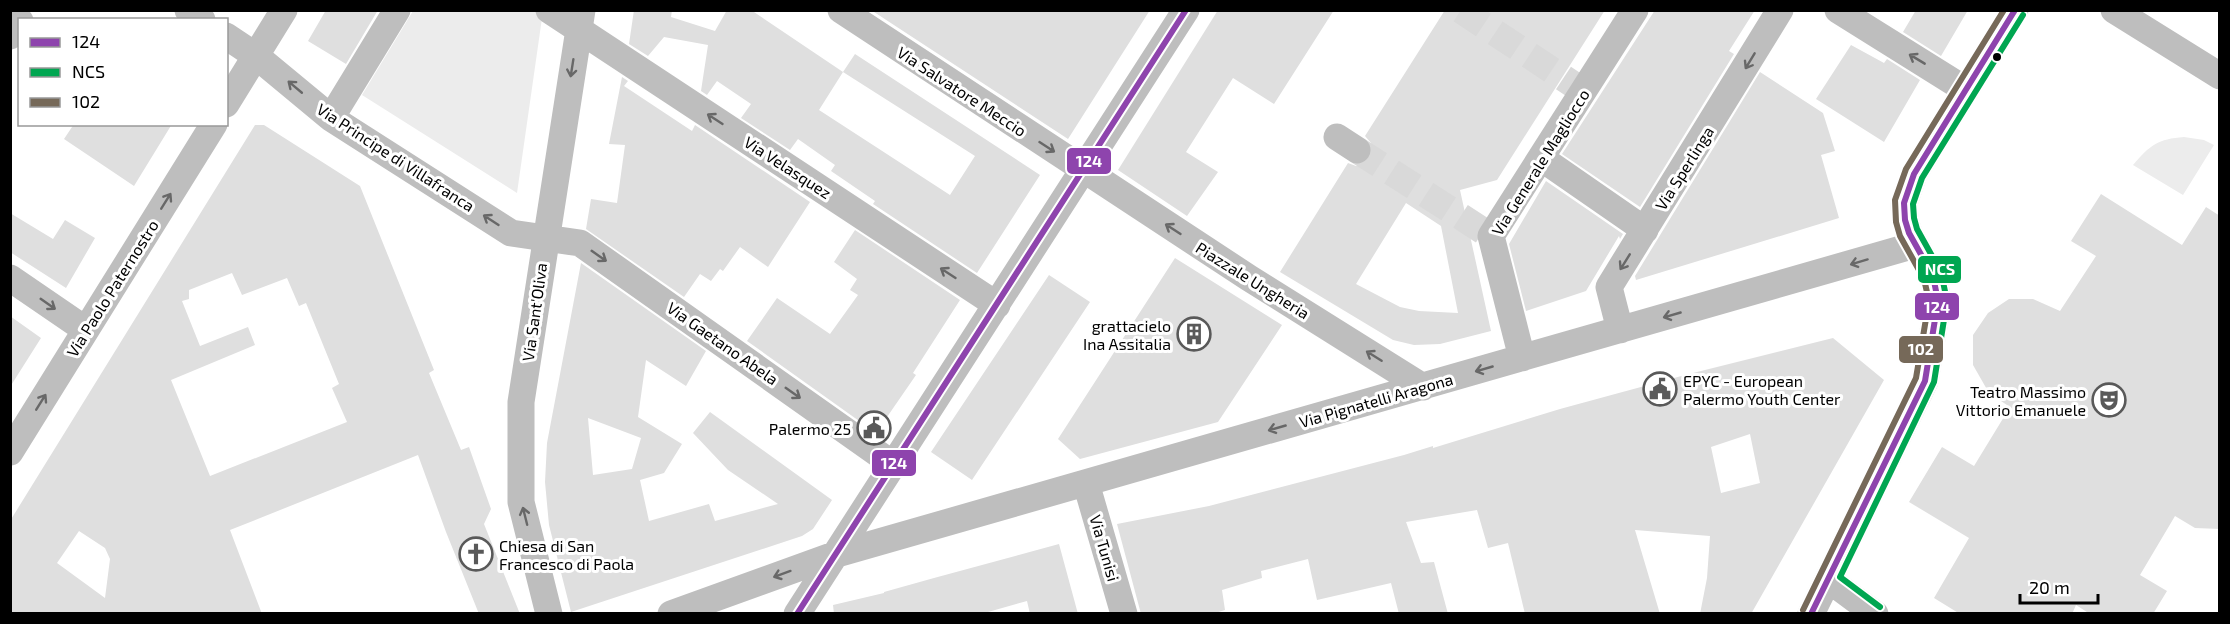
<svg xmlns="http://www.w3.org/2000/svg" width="2230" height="624" font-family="'Exo 2',sans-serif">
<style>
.green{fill:#ececec}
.building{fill:#dfdfdf;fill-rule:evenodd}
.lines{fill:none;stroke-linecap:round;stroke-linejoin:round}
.minor-tunnel{stroke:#d9d9d9;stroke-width:27;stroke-dasharray:27 14;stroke-linecap:butt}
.minor{stroke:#bebebe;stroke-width:27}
.bus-1-casing{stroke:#fff;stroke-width:10}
.bus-2-casing{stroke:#fff;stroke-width:10}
.bus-3-casing{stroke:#fff;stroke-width:10}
.bus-1{stroke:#8e44ad;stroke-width:6}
.bus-2{stroke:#00a651;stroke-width:6}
.bus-3{stroke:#766959;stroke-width:6}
.oneway{stroke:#686868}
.bus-dot{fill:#000;stroke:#fff;stroke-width:2}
.labels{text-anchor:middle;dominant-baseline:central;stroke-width:6;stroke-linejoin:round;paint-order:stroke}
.street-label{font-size:16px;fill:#000;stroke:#fff}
.poi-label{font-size:16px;fill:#000;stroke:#fff;text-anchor:end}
.line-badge{stroke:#fff;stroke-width:2}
.badge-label{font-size:16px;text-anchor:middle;font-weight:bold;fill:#fff}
</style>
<rect width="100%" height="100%" fill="#fff"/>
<!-- green -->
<path class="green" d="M413 11H543L517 193 362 95Z
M2184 137 2204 140 2214 145 2183 195 2133 165C2150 145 2158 139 2184 137Z"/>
<!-- building -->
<path class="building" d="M326 10H378L346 64 308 41Z
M634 10H672L671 17 715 31 727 10H751L843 72 855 54 1040 175 977 273 873 204 875 201 831 171 835 165 798 139 790 150 741 118 751 104 717 81 707 95 701 91 708 45 664 37 648 56 629 44ZM843 72 975 156 950 195 819 110Z
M871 10H1150L1068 139Z
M1218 10H1334L1274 104 1233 78 1186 152 1218 172 1187 216 1118 170Z
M1445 10H1605L1497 180 1460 190 1491 331 1440 344 1414 345 1393 340 1280 272 1348 163 1356 166 1364 164 1370 158 1373 151 1371 143 1365 136ZM1406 203 1441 226 1458 313 1419 311 1400 307 1356 284Z
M1655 10H1755L1729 51 1734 54 1640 207 1562 154Z
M1916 10H1968L1941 56 1903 32Z
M1851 45 1884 63 1887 59 1920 80 1884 142 1816 99Z
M1760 72 1823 113 1835 151 1821 155 1839 218 1636 280 1635 276Z
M622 77 628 81 624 86 692 131 695 125 810 202 768 267 740 247 723 271 720 269 711 281 700 274 684 297 586 229 591 199 617 203 625 145 609 144Z
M74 124H172L134 186 64 139Z
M255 125H264L360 186 434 370 429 373 461 450 469 447 491 509 484 524 520 614H479L446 532 418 455 230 530 262 614 10 613V521ZM232 273 242 295 287 278 299 306 306 303 339 384 332 388 347 422 210 476 171 380 255 345 248 327 200 346 182 301 189 299V290ZM79 531 105 548 110 559 105 598 57 563Z
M1546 181 1623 234 1620 239 1619 236 1586 291 1526 311 1509 244Z
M2101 194 2182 245 2206 207 2220 216V529L2195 528 2175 516 2140 575 2167 591 2153 614H2090L2076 605 2072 614H1960L1934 598 1969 538 1909 502 1942 447 1974 466 2010 407 1989 393 1973 365V335L1988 313 2009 299H2033L2060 311 2096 256 2071 241Z
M10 213 53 239 65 220 95 238 66 288 10 252Z
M855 230 960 300 913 373 916 375 876 433 747 341 777 298 830 334 858 295 850 290 857 279 834 262Z
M1175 258 1282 325 1218 422 1080 459 1058 439Z
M581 263 706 351 686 386 646 360 638 417 682 444 664 473 640 480 649 521 709 504 715 521 778 504 728 470 693 433 710 412 832 500 813 529 802 536 571 612 549 525 545 482 547 443ZM588 418 641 438 632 469 593 475Z
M1049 275 1090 302 972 480 931 452Z
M10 316 41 338 10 387Z
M1833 338 1884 380 1751 614H1700L1707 578 1710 536 1635 530 1660 614H1525L1508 543 1488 548 1477 510 1406 522 1421 563 1434 562 1448 614H1399L1391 583 1317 600 1308 559 1261 571 1262 578 1222 590 1225 610 1212 614H1141L1117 524 1209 506 1404 455 1433 446V448L1560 409 1685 375ZM1750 434 1760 483 1721 493 1711 447Z
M1059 544 1078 614H1030L1027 601 981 614H834L833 605 884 593V592L934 578Z"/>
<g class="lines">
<!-- minor-tunnel -->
<path class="minor-tunnel" d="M1461 10 1583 91
M1357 150 1491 236"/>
<!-- minor -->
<path class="minor" d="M188 10 202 20
M549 10 997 305
M841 10 1249 278 1423 387
M1838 10 1966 90
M2114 10 2220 76
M10 36 20 21
M226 36 256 56 331 118 511 233 580 243 894 465
M226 104 284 10
M331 118 397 10
M1337 137 1357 150
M1541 158 1645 230
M10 278 86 330
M1620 330 1609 287 1780 10
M1522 358 1491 236 1635 10
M10 452 214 124
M1086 483 1124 614
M1829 580 1875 614
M549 614 521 502V402L582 10
M671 614 837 554 1915 245
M797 614 1186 10
M1811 614 1925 381 1938 301 1933 276 1909 233 1905 220 1904 203 1914 174 2015 10"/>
<defs>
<path id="bus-1" d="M797 614 1186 10
M1811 614 1925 381 1938 301 1933 276 1909 233 1905 220 1904 203 1914 174 2015 10"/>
<path id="bus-2" d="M1880 607 1840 577 1934 382 1947 301 1941 272 1917 229 1914 218 1913 204 1922 178 2023 15"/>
<path id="bus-3" d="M1803 610 1916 378 1929 301 1924 279 1900 236 1896 222 1895 200 1906 169 2004 10"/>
</defs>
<!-- bus-1 casing -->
<use href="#bus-1" class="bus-1-casing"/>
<!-- bus-2 casing -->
<use href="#bus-2" class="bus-2-casing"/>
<!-- bus-3 casing -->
<use href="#bus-3" class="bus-3-casing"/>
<!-- bus-1 -->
<use href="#bus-1" class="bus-1"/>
<!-- bus-2 -->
<use href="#bus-2" class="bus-2"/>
<!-- bus-3 -->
<use href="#bus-3" class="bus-3"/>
</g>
<!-- one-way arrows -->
<defs><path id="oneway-shaft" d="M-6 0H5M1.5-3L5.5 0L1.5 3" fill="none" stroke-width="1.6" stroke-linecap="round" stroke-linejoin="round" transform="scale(1.5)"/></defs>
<g class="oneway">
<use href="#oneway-shaft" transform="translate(1917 59) rotate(-149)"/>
<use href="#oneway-shaft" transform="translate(1750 61) rotate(121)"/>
<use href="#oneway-shaft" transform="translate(572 68) rotate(99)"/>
<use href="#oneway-shaft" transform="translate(295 87) rotate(-140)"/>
<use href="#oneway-shaft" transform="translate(715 119) rotate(-147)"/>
<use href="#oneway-shaft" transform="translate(1047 147) rotate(33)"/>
<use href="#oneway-shaft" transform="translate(166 201) rotate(-58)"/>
<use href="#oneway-shaft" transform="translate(491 220) rotate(-147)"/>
<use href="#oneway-shaft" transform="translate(1173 229) rotate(-147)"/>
<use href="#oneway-shaft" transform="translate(599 256) rotate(35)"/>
<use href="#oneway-shaft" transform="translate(1625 262) rotate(122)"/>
<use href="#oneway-shaft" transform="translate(1859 262) rotate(163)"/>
<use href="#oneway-shaft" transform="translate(948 273) rotate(-147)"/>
<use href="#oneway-shaft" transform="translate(48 304) rotate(35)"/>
<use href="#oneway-shaft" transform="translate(1672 315) rotate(164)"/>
<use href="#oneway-shaft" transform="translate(1374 356) rotate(-148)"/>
<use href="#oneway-shaft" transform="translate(1484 369) rotate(164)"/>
<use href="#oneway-shaft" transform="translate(793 393) rotate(35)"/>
<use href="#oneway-shaft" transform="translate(41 402) rotate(-58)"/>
<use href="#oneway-shaft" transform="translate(1277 428) rotate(164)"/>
<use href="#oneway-shaft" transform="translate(525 516) rotate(-104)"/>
<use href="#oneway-shaft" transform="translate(782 574) rotate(160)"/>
</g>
<!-- icons -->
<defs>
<symbol id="building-ring" viewBox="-11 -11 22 22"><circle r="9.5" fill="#fff" stroke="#595959" stroke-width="1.5"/><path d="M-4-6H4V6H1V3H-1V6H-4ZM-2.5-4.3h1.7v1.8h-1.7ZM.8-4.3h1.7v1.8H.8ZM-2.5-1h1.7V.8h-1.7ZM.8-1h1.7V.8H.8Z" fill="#595959"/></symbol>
<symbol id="civic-ring" viewBox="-11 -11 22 22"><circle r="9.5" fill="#fff" stroke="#595959" stroke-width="1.5"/><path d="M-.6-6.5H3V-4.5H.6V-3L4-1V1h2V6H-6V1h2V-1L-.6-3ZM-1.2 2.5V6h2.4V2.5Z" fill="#595959"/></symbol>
<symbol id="theatre-ring" viewBox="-11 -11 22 22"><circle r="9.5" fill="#fff" stroke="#595959" stroke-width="1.5"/><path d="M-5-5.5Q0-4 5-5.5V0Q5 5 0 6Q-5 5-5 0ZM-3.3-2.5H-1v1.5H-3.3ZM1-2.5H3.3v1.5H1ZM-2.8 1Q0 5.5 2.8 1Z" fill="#595959"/></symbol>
<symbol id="church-ring" viewBox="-11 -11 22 22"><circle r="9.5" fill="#fff" stroke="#595959" stroke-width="1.5"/><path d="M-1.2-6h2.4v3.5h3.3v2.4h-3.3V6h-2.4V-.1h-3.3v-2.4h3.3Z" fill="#595959"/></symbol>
</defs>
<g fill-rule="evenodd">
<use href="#building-ring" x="1175" y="315" width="38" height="38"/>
<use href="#civic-ring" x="1641" y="370" width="38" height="38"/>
<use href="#theatre-ring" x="2090" y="381" width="38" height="38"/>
<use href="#civic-ring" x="855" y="409" width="38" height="38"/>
<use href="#church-ring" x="457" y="535" width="38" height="38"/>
</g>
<!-- markers -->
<circle class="bus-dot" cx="1997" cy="57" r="5"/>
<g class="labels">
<!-- street labels -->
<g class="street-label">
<text transform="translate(962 91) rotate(33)">Via Salvatore Meccio</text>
<text transform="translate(396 157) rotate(33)">Via Principe di Villafranca</text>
<text transform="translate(1540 162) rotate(-58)">Via Generale Magliocco</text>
<text transform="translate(788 167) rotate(33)">Via Velasquez</text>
<text transform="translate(1684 168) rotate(-58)">Via Sperlinga</text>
<text transform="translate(1253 280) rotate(32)">Piazzale Ungheria</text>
<text transform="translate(112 288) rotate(-58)">Via Paolo Paternostro</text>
<text transform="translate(534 312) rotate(-82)">Via Sant'Oliva</text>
<text transform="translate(723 343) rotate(35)">Via Gaetano Abela</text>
<text transform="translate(1376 400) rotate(-16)">Via Pignatelli Aragona</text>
<text transform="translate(1105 548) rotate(74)">Via Tunisi</text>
</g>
<!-- poi labels -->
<g class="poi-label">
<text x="1171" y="325">grattacielo<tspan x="1171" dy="18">Ina Assitalia</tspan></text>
<text x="1683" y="380" text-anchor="start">EPYC - European<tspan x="1683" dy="18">Palermo Youth Center</tspan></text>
<text x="2086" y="391">Teatro Massimo<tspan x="2086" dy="18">Vittorio Emanuele</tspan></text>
<text x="851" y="428">Palermo 25</text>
<text x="499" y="545" text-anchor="start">Chiesa di San<tspan x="499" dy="18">Francesco di Paola</tspan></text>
</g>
</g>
<g class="line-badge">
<rect x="1066" y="147" width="46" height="28" rx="6" fill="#8e44ad"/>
<rect x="1917" y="255" width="45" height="29" rx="6" fill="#00a651"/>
<rect x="1914" y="292" width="46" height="29" rx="6" fill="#8e44ad"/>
<rect x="1898" y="335" width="46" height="29" rx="6" fill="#766959"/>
<rect x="871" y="449" width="46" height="28" rx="6" fill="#8e44ad"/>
</g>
<g class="badge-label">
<text x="1089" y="167">124</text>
<text x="1940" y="275">NCS</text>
<text x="1937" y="313">124</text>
<text x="1921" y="355">102</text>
<text x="894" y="469">124</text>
</g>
<!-- border -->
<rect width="2230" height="624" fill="none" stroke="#000000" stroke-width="24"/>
<!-- legend -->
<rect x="18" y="18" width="210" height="108" fill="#ffffff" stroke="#999999" stroke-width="1.5"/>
<rect x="30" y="38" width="30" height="9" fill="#8e44ad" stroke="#999999" stroke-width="1.5"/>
<text x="72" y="48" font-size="18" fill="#000000">124</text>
<rect x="30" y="68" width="30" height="9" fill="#00a651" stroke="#999999" stroke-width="1.5"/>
<text x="72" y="78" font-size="18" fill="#000000">NCS</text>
<rect x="30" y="98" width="30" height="9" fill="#766959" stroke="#999999" stroke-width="1.5"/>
<text x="72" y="108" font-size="18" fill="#000000">102</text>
<!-- scale -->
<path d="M2020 594v9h78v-9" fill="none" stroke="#000000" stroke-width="3"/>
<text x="2029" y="594" font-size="18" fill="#000000" stroke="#ffffff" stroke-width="4.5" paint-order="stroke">20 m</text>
</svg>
